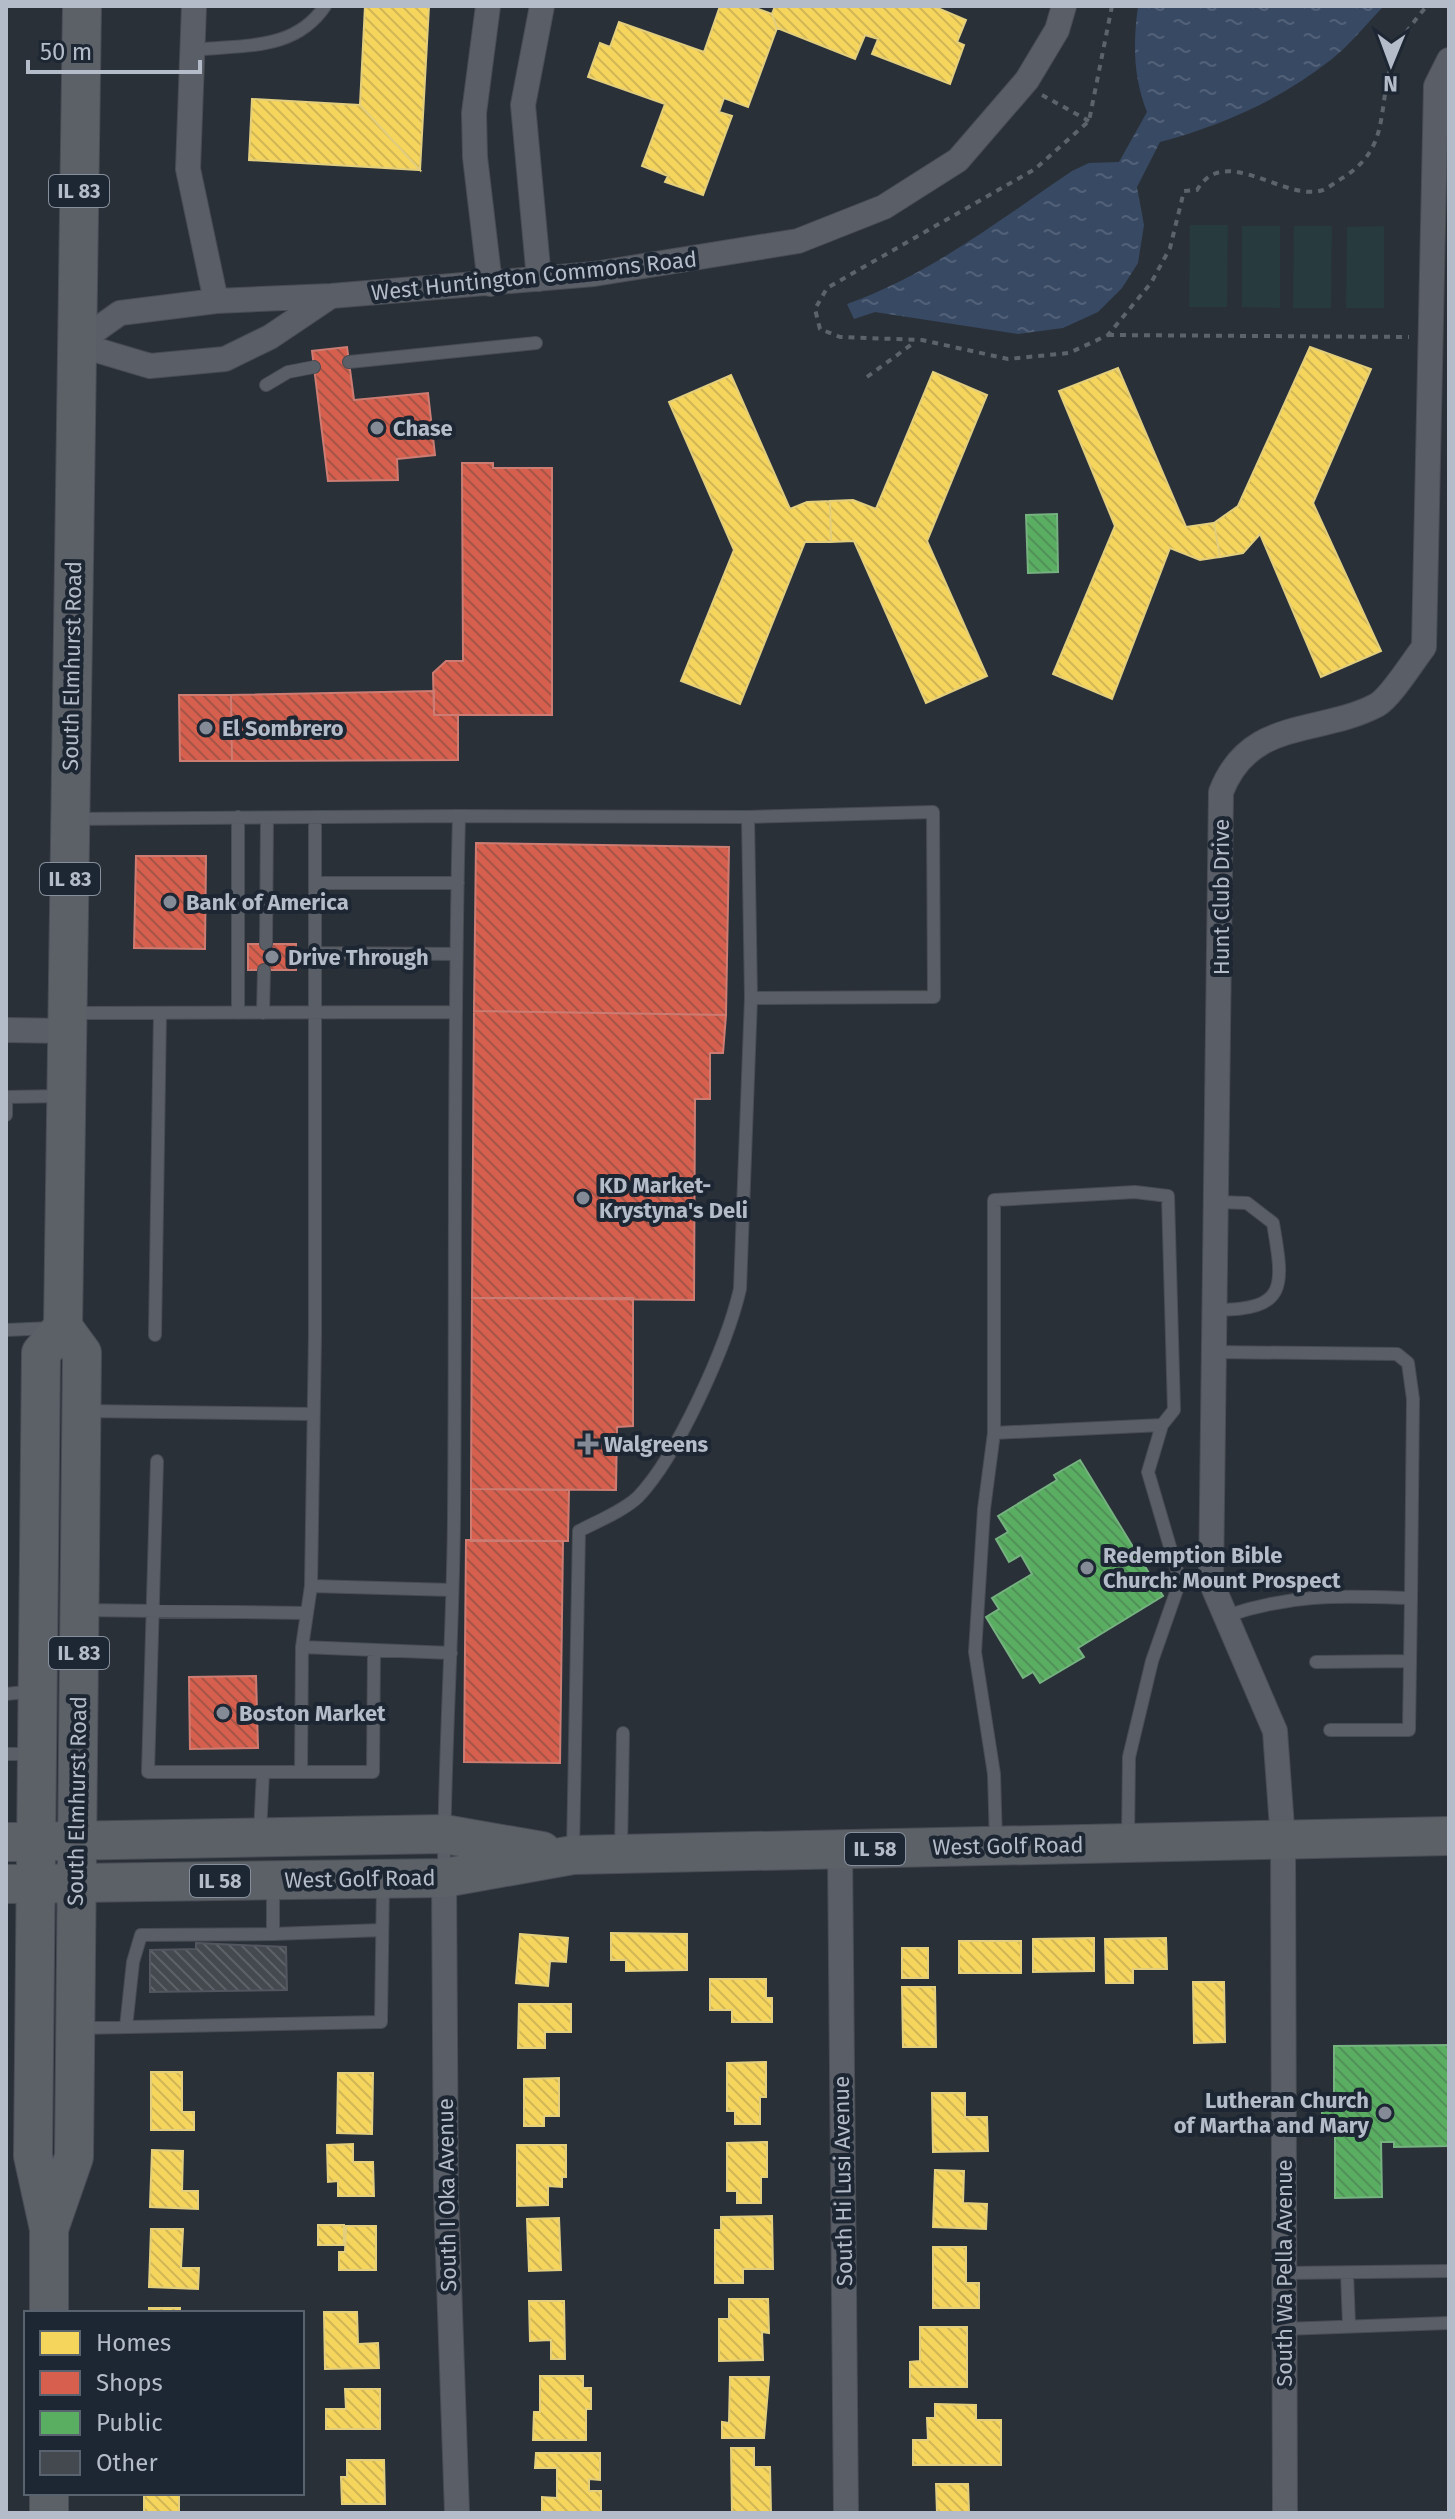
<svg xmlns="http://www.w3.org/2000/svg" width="1455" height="2519" font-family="'Fira Sans',sans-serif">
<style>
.pitch{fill:#273a3e}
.water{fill:url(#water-ripples)}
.homes{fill:url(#homes-back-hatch);stroke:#e2ce7d;stroke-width:2}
.shops{fill:url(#shops-back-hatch);stroke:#cc7c72;stroke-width:2}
.public{fill:url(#public-back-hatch);stroke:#75b280;stroke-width:2}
.building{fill:url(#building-back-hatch);stroke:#52575f;stroke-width:2}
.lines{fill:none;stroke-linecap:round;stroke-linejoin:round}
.service-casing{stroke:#484c53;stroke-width:14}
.minor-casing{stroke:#484c53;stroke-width:26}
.primary-casing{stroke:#484c55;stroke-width:40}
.path{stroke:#5d636a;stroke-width:4;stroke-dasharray:6 6;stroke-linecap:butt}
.service{stroke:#5a5e66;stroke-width:12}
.minor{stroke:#5a5e66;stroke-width:24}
.primary{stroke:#5c6168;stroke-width:38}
.poi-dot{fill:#848b96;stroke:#1d2633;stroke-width:3}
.labels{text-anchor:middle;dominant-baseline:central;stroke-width:8;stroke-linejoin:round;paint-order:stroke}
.shield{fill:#1d2633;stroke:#878f9c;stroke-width:2}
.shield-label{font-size:20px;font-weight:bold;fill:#b4bcc9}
.street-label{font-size:22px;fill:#b4bcc9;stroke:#1d2633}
.poi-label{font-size:22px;font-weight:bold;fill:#b4bcc9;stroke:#1d2633;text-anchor:start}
</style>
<defs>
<pattern id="water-ripples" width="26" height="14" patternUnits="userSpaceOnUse" patternTransform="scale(2)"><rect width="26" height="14" fill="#384963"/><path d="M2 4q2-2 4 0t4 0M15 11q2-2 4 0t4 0" fill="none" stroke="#526178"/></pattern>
<pattern id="homes-back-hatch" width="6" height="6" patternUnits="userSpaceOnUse" patternTransform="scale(2)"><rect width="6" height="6" fill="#f6d55c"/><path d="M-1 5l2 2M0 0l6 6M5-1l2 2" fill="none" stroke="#d0b656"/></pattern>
<pattern id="shops-back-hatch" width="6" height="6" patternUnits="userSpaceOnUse" patternTransform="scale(2)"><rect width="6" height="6" fill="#d6604d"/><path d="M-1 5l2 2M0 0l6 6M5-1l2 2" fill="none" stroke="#a65448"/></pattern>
<pattern id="public-back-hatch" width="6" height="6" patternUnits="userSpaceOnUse" patternTransform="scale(2)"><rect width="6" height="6" fill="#5aae61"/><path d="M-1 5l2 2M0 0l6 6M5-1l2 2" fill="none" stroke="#519058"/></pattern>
<pattern id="building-back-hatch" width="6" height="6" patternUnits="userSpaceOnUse" patternTransform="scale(2)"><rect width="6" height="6" fill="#444950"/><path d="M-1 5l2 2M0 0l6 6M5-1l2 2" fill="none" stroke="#5d6168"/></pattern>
</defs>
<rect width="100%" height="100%" fill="#2a3038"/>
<!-- pitch -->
<path class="pitch" d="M1190 225H1228L1227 307H1189Z
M1242 226H1280V308L1242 307Z
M1294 226H1332L1331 308H1293Z
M1384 226V308H1346L1347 227Z"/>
<!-- water -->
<path class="water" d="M1138 6H1384C1367 23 1351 44 1332 59 1280 100 1223 125 1160 142L1137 187 1144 225 1138 263 1122 288 1098 312 1063 328 1018 334 875 312 854 319 847 304C931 274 998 221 1072 171L1089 163 1119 162 1147 112C1133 76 1133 44 1138 6Z"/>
<!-- homes -->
<path class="homes" d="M365 6H429L420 170 360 105Z
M720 6H750L772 14 777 28 748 107 724 98 719 112 732 116 703 195 665 182 668 176 642 166 665 104 588 77 600 43 610 47 619 22 704 52Z
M775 6H933L966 20 957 42 964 45 950 84 872 54 878 39 865 35 855 59 777 28 772 14Z
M252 99 360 105 420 170 249 160Z
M1310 347 1371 369 1313 503 1381 651 1321 677 1260 534 1243 553 1220 557 1214 523 1238 506Z
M1118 368 1186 527 1214 523 1220 557 1200 560 1170 548 1112 699 1053 674 1115 526 1059 391Z
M933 372 987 395 927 541 987 676 926 703 854 541 831 542 830 501 853 500 876 509Z
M731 375 790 509 807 502 830 501 831 542H805L740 704 681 681 734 550 669 402Z
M611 1933 687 1934V1970L626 1971V1960H611Z
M520 1934 568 1938 566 1962 550 1961 548 1986 516 1983Z
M1094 1938V1971L1033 1972V1939Z
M1166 1938 1167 1969H1133V1983H1106L1105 1939Z
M959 1941H1021V1973H959Z
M902 1948H928V1978H902Z
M710 1979H766V1998H772V2022H732V2010H710Z
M1193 1982H1224L1225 2042 1194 2043Z
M902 1987H935L936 2047H903Z
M519 2004H571V2032H545V2048H518Z
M766 2062V2097H760V2124H735V2111H727V2063Z
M151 2072H182V2112H194V2130H151Z
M338 2073H373L372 2134 337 2133Z
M559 2078V2116H544V2126H524V2079Z
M932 2093H965V2117H987L988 2151 933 2152Z
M767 2142V2177H761V2203H737V2191H727V2143Z
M353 2144V2162H373L374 2196H338V2181L328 2182 327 2145Z
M517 2145H566V2177H562V2187L548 2186V2205L517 2206Z
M152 2150 183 2151 182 2191H198V2209L150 2207Z
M935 2170 964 2171 963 2203 987 2204 986 2229 933 2227Z
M772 2216 773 2269H743V2283H715V2230H721V2217Z
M559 2218 561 2270 529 2271 527 2219Z
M318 2225H344V2245H318Z
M346 2226H376V2270H339V2252H345Z
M151 2229H183L181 2268H199L198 2289 149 2287Z
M933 2247H966V2283H979V2308H933Z
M729 2299H768L769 2333 762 2332 763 2360 719 2361V2319H729Z
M529 2301H564L565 2359H551V2340L530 2341Z
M149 2308H180V2313H149Z
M324 2312H357L358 2344 378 2343 379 2368 325 2369Z
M920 2327H967V2387H910V2362L920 2361Z
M540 2376H583V2388H591V2409H586V2440H533L534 2412H540Z
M730 2377H769L764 2438H722V2422L729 2423Z
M345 2389H380V2429H326V2409H346Z
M935 2404 976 2405V2420H1001V2465H913V2440H928L927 2418H935Z
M731 2448H754V2467H770L771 2513H732Z
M536 2453H600V2480L589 2479V2491H601V2513H542V2497L557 2498V2468H535Z
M347 2460H384L385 2504H342L341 2477H347Z
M936 2484H968L969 2513H937Z
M144 2493H179V2513H144Z"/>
<!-- shops -->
<path class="shops" d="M347 347 354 400 428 393 435 455 397 459 398 480 328 481 312 351Z
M462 463H493V468H552V715H434L433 673 446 661H463Z
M434 691V715H458V760L232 761 231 695Z
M179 695H231L232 761H180Z
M476 843 729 847 726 1015 474 1011Z
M136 856H206L205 949 134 948Z
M248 944H296V970H248Z
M474 1011 726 1015 723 1053H710V1099H695L694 1300 472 1298Z
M472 1298H633V1426L617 1427 616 1490 471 1489Z
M471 1489 569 1490 568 1541H471Z
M466 1540 563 1541 560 1763 464 1762Z
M256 1676 258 1748 190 1749 189 1677Z"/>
<!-- public -->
<path class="public" d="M1057 514 1058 572 1028 573 1026 515Z
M1080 1460 1163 1596 1078 1648 1084 1657 1040 1683 1033 1672 1023 1678 986 1617 999 1609 992 1598 1032 1574 1021 1555 1009 1562 996 1539 1008 1532 998 1516 1057 1480 1054 1475Z
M1449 2045V2146L1394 2147V2142H1381L1382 2197 1335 2198V2129H1322V2098H1334V2046Z"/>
<!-- building -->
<path class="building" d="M196 1943 286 1947 287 1990 150 1992V1950L196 1949Z"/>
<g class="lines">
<defs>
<path id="service" d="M195 50C242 44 294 52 325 6
M349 362 536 343
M266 385 288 372 314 367
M459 816 748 817 751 998 934 997 933 812 748 817
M315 817V1335L311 1586 302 1647 301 1772H373L374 1650
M73 819 459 816C453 1050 456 1284 454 1518 453 1637 444 1756 444 1875
M316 883H458
M266 944 267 818
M316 953 456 954
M72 1013 454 1012
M238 1013V817
M263 1013 264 970
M6 1097 63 1096
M6 1115V1097
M1215 1310C1288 1310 1284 1287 1273 1223L1247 1203 1217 1202
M6 1330 51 1328
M155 1335 160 1013
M1214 1352 1397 1354 1408 1363 1413 1399 1411 1598
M84 1411 313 1414
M994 1433 1162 1425
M157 1461 148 1772H301
M311 1586 452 1590
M82 1610 304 1613
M1226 1616C1294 1593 1341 1596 1411 1598L1409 1730H1330
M302 1647 451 1653
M1316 1662 1410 1661
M6 1694 35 1691
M6 1754H35
M260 1833 263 1772
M996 1843 994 1774 975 1652 984 1509 994 1433V1200L1135 1192 1168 1196 1174 1410 1162 1425 1148 1472 1180 1581 1152 1661 1129 1757 1128 1839
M621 1850 623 1733
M573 1851 579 1531C598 1521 623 1511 638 1497 678 1455 727 1345 740 1289L751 998
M273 1883V1934L382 1930
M126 2027 133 1962 141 1935 273 1934
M78 2028 381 2022 383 1883
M1284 2273 1449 2271
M1347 2273 1349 2324
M1284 2329 1449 2323"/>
<path id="minor" d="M194 6 188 169 216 301
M488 6 474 113 475 157 490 284
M539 279 523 105 542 6
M76 344 120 313 216 301 331 296 594 274 798 241 884 207 958 160 1027 80 1057 30 1064 6
M76 344 150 366 225 359 270 337 331 296
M6 1030 68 1031
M840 1849 846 2513
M444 1878 446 2196 457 2513
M1285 2513 1283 1841 1275 1731 1211 1582 1221 792C1250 717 1318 736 1377 705 1391 697 1413 661 1424 647L1436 86 1449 60"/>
<path id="primary" d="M6 1842 444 1834 542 1851
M6 1884 444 1878 573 1855 1449 1836
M49 2229 74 2157 82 1353 63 1327 82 6
M49 2313V2229L33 2156 41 1353 63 1327
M49 2513V2493"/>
</defs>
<!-- service casing -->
<use href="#service" class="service-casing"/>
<!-- minor casing -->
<use href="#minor" class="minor-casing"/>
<!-- primary casing -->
<use href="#primary" class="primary-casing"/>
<!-- path -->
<path class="path" d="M1112 6 1089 121 1035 169 827 288 815 309 820 329 840 337 922 340 1008 359 1069 353 1108 335 1151 283 1170 248 1184 191 1197 190C1225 142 1285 203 1323 190 1330 187 1337 181 1344 177 1391 147 1377 108 1392 63 1399 40 1412 23 1427 6
M1042 95 1089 121
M1108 335 1409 337
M867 377 915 342"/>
<!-- service -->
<use href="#service" class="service"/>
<!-- minor -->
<use href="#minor" class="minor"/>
<!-- primary -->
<use href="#primary" class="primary"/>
</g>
<!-- markers -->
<g class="poi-dot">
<circle cx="377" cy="428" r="8"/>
<circle cx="206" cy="728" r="8"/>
<circle cx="170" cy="902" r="8"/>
<circle cx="272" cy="957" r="8"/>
<circle cx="583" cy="1198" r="8"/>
<path d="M584 1432h8v8h8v8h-8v8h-8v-8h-8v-8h8z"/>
<circle cx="1087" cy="1568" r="8"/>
<circle cx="223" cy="1713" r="8"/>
<circle cx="1385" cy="2113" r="8"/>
</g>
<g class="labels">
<!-- shield labels -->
<g class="shield">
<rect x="49" y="175" width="60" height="32" rx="6"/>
<rect x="40" y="863" width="60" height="32" rx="6"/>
<rect x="49" y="1637" width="60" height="32" rx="6"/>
<rect x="845" y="1833" width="60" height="32" rx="6"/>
<rect x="190" y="1865" width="60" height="32" rx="6"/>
</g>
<g class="shield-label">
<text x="79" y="191">IL 83</text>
<text x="70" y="879">IL 83</text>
<text x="79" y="1653">IL 83</text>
<text x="875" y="1849">IL 58</text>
<text x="220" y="1881">IL 58</text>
</g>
<!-- street labels -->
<g class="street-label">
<text transform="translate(534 276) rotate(-6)">West Huntington Commons Road</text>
<text transform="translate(72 666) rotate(-89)">South Elmhurst Road</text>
<text transform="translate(1221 897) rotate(-90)">Hunt Club Drive</text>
<text transform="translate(77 1801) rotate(-89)">South Elmhurst Road</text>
<text transform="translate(1008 1846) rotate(-1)">West Golf Road</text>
<text transform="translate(360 1879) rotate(-1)">West Golf Road</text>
<text transform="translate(843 2181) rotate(-91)">South Hi Lusi Avenue</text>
<text transform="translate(447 2195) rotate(-91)">South I Oka Avenue</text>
<text transform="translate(1284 2273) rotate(-90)">South Wa Pella Avenue</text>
</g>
<!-- poi labels -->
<g class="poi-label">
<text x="393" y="428">Chase</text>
<text x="222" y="728">El Sombrero</text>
<text x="186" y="902">Bank of America</text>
<text x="288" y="957">Drive Through</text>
<text x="599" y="1185">KD Market-<tspan x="599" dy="25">Krystyna's Deli</tspan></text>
<text x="604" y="1444">Walgreens</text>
<text x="1103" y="1555">Redemption Bible<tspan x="1103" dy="25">Church: Mount Prospect</tspan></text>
<text x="239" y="1713">Boston Market</text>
<text x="1369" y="2100" text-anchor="end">Lutheran Church<tspan x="1369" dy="25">of Martha and Mary</tspan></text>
</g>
</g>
<!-- border -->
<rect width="1455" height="2519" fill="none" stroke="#b4bcc9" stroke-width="16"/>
<!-- legend -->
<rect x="24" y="2311" width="280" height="184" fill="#1d2633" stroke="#59626f" stroke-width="2"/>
<rect x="40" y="2331" width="40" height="24" fill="#f6d55c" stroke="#59626f" stroke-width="2"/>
<text x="96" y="2351" font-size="24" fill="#b4bcc9">Homes</text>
<rect x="40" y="2371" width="40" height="24" fill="#d6604d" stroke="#59626f" stroke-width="2"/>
<text x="96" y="2391" font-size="24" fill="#b4bcc9">Shops</text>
<rect x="40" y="2411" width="40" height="24" fill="#5aae61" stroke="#59626f" stroke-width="2"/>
<text x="96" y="2431" font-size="24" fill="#b4bcc9">Public</text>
<rect x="40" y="2451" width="40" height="24" fill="#444950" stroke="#59626f" stroke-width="2"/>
<text x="96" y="2471" font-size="24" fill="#b4bcc9">Other</text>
<!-- north arrow -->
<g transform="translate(1391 64) rotate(181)" stroke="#1d2633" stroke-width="6" paint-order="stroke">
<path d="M0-6L14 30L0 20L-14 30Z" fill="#b4bcc9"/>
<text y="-12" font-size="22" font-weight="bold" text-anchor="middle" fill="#b4bcc9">N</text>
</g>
<!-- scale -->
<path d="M28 60v12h172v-12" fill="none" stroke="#b4bcc9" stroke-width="4"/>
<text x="40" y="60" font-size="24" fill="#b4bcc9" stroke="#1d2633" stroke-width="6" paint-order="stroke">50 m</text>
</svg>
